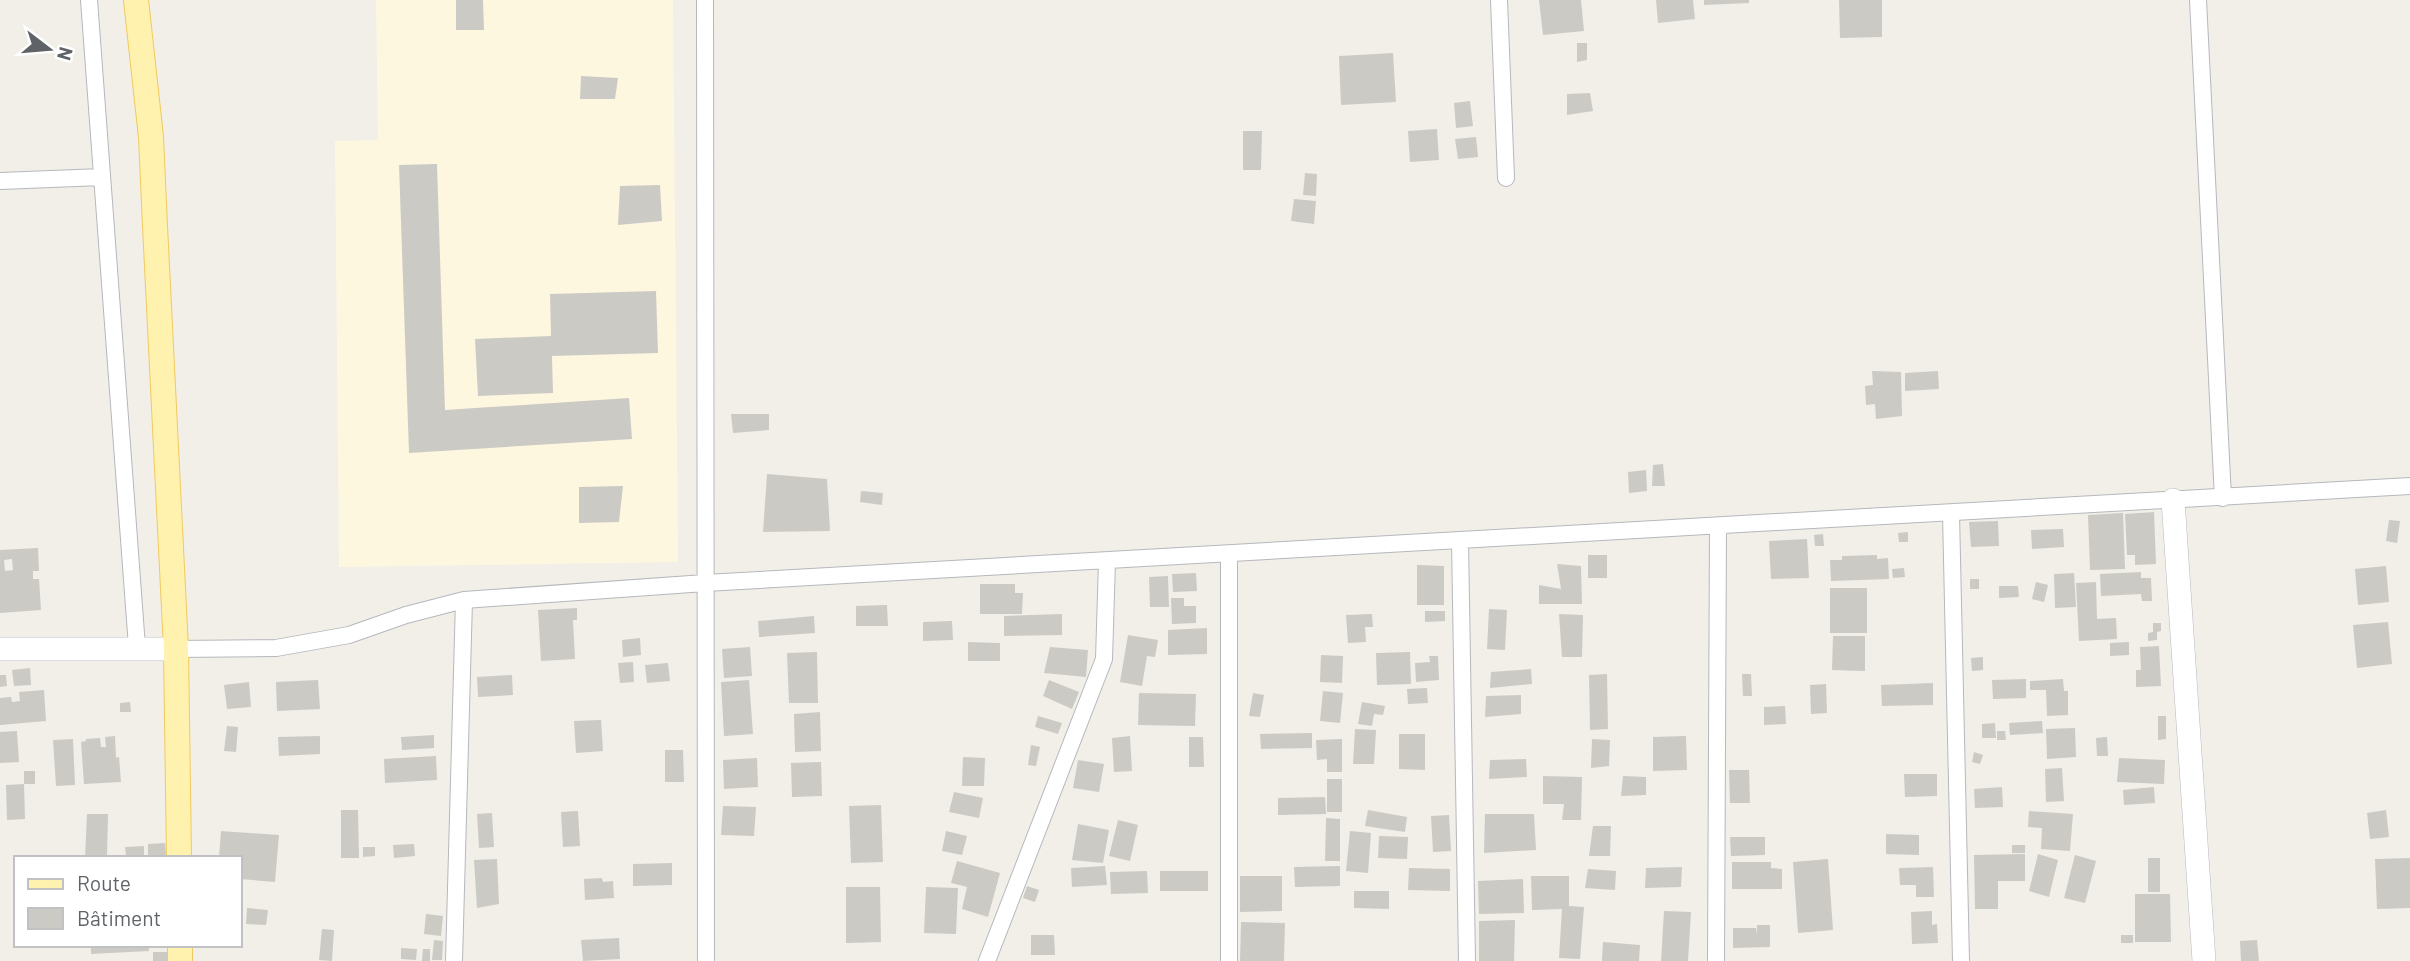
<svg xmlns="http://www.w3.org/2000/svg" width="2410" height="961" font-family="Barlow,sans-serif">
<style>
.commercial{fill:#fef7e0}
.building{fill:#cccac5;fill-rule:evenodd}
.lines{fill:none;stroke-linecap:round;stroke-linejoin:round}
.street-casing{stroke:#b5b8bc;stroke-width:18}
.secondary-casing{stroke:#b6babf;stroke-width:24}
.primary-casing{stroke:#f2c960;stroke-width:26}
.street{stroke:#fff;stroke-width:16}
.secondary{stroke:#fff;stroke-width:23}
.primary{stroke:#fff2af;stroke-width:24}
</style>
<rect width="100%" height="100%" fill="#f1efe8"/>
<!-- commercial -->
<path class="commercial" d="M376 0H673L678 562 339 567 335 141 378 140Z"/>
<!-- building -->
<path class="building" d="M456 0H483L484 30H456Z
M1539 0H1581L1584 31 1543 35Z
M1656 0H1693L1695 19 1658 23Z
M1704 0H1749V3L1704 5Z
M1839 0H1882V37L1840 38Z
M1577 43H1587V60L1577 62Z
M1393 53 1396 102 1341 105 1339 56Z
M581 76 618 78 615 99H580Z
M1590 93 1593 111 1567 115V94Z
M1470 101 1473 126 1456 128 1454 103Z
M1437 129 1439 160 1410 162 1408 131Z
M1243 131H1262L1261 170H1243Z
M1476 137 1478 157 1458 159 1455 139Z
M437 164 445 410 629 398 632 439 409 453 399 165Z
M1305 173 1317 174 1316 196 1303 195Z
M660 185 662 221 618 225 620 186Z
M1294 199 1316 201 1314 224 1291 221Z
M656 291 658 353 552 356 553 393 478 396 475 339 551 336 550 294Z
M1872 371 1901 372 1902 416 1876 419 1875 404 1866 405 1865 386 1873 385Z
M1938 371 1939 389 1905 391V373Z
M731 414H769V430L733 433Z
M1663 464 1665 486H1652L1653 465Z
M1646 470 1647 491 1629 493 1628 472Z
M767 474 827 479 830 531 763 532Z
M623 486 619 522 579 523V487Z
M861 491 883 493 882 505 860 502Z
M2154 512 2156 564 2135 565V555H2127L2125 514Z
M2123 513 2125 569 2090 570 2088 515Z
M2389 520 2400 521 2397 543 2386 541Z
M1998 521 1999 546 1971 547 1969 522Z
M2063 529 2064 547 2032 549 2031 530Z
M1908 532V542H1899L1898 533Z
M1823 534 1824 546H1815L1814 535Z
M1807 539 1809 578 1771 579 1769 541Z
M38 548 39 571H33V579H39L41 610 0 613V550ZM12 559 13 570 5 571 4 560Z
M1588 555H1607V578H1588Z
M1877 555V559L1888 558 1889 579 1831 581 1830 560H1842V556Z
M1557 564 1581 566 1582 604H1539V585L1561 589Z
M1417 565 1444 566V605H1417Z
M2386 566 2389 602 2358 605 2355 569Z
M1904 568 1905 577 1893 578 1892 569Z
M2141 572V578H2151L2152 601H2142L2141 594 2101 596 2100 574Z
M1196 573 1197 591 1173 592 1172 574Z
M2074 573 2076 607 2055 608 2054 574Z
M1168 576 1169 607H1150L1149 577Z
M1970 579H1979V589H1970Z
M2036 582 2048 585 2044 602 2032 599Z
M2096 582 2097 619 2116 618 2117 639 2079 641 2076 583Z
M980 584H1015V593H1023L1022 614H980Z
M1999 586H2018L2019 597 1999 598Z
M1830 588H1867V633H1830Z
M1171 598H1184V606H1196V623L1172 624Z
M887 605 888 626H856V606Z
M577 608V620H573L575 659 541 661 538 610Z
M1489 609 1507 610 1505 650 1487 649Z
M1425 611H1445V621L1425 622Z
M1062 614V635L1004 636V616Z
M1372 614 1373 627H1365L1366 642 1348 643 1346 615Z
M1559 614 1583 615 1582 657H1562Z
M814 616 815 633 759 637 758 621Z
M952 621 953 640 923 641V622Z
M2388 622 2392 664 2357 668 2353 625Z
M2153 623H2161V631L2157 632V640L2148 641V633L2153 632Z
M1207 628V654L1168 655V630Z
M1128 635 1158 640 1155 657 1147 656 1142 686 1120 682Z
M1833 636H1865V671L1832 670Z
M640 638 641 655 623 657 622 640Z
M968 642 1000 643V661H968Z
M2129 642V655L2110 656V643Z
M2159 646 2161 686 2136 687V670H2141L2140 647Z
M750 647 752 676 724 678 722 649Z
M1050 647 1088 650 1086 677 1044 673Z
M817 652 818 703H789L787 653Z
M1410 652 1411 684 1377 685 1376 653Z
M1321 655 1343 656 1342 683 1320 682Z
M1429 656H1438L1439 680 1416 682 1415 663 1430 662Z
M1983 657V670L1972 671 1971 658Z
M633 662 634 682 620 683 618 663Z
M668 663 670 681 647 683 645 665Z
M30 668 31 685 14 686 12 670Z
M1531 669 1532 684 1490 688 1491 672Z
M1607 674 1608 729 1590 730 1589 675Z
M1742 674H1751L1752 696H1743Z
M0 675H6L7 686 0 687Z
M512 675 513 695 478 697 477 677Z
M2026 679V698L1993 699 1992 680Z
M2063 679 2064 691H2068V715L2047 716 2046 690H2030V681Z
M318 680 320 709 277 711 276 682Z
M749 680 753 734 724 736 721 682Z
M1049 680 1079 692 1072 709 1043 696Z
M249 682 251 707 227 709 224 685Z
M1933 683V705L1882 706 1881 685Z
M1826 684 1827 713 1811 714 1810 685Z
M1427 688 1428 703 1408 704 1407 689Z
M44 690 46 721 0 725V698L11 697 12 702 20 701 19 692Z
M1323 691 1343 693 1340 723 1320 721Z
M1139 693 1196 694 1195 726 1138 725Z
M1253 693 1264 695 1260 717 1249 716Z
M1521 695V714L1485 717 1486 696Z
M130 702 131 712H120V703Z
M1362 702 1385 706 1383 715 1374 714 1372 726 1358 724Z
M1785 706 1786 724 1764 725V707Z
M820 712 821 751 795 752 794 714Z
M1038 716 1062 723 1058 734 1035 727Z
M2158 716H2166V739L2158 740Z
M601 720 603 751 576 753 574 721Z
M2042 721 2043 733 2010 735 2009 723Z
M1995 723 1996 738H1982V724Z
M227 726 238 727 236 752 224 751Z
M2075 728 2076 757 2047 759 2046 729Z
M1355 729 1376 730 1374 764H1353Z
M17 731 19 762 0 763V732Z
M1997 731H2005L2006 740H1997Z
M1312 733V748L1261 749 1260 734Z
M1399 734H1425V770L1399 769Z
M434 735V748L402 750 401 737Z
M115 736 116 758 119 757 121 782 84 784 81 742 86 741V739L100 738 101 747H106L105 737Z
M320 736V754L279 756 278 737Z
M1130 736 1132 771 1114 772 1112 738Z
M1686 736 1687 770 1653 771V737Z
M1189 737H1203L1204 767H1189Z
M2107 737 2108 756H2097L2096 738Z
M73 739 75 785 56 786 53 740Z
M1342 739V772H1327V759L1317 760 1316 740Z
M1592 739 1610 740 1609 766 1591 768Z
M1031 745 1040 747 1036 766 1028 765Z
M665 750H683L684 782H665Z
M1974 752 1983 755 1980 764 1972 762Z
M436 756 437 780 385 783 384 759Z
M963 757 985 758 984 786H962Z
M757 758 758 787 724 789 723 760Z
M2119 758 2165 760 2164 784 2117 782Z
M1526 759 1527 777 1489 779 1490 760Z
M1078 760 1104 764 1099 792 1073 788Z
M821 762 822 796 792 797 791 763Z
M2062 768 2064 801 2046 802 2045 769Z
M1729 770H1749L1750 803H1730Z
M24 771H35V784H24L25 819 7 820 6 785 24 784Z
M1904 774H1937V796L1905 797Z
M1543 776 1582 777 1581 820H1562L1564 804H1543Z
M1623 776 1646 777V795L1621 796Z
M1327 779H1342V812H1327Z
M2002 787 2003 807 1975 808 1974 789Z
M2154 787 2155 803 2124 805 2123 790Z
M954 792 983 798 979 818 949 812Z
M1325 797 1326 814 1278 815V798Z
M881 805 883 862 851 863 849 806Z
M723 806 756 807 754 836 721 835Z
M341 810H358L359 858H341Z
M1368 810 1407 817 1405 832 1365 826Z
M2386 810 2389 837 2370 839 2367 813Z
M578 811 580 846 563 847 561 812Z
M2029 811 2073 814 2070 851 2041 849 2042 828 2028 827Z
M492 813 494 847 479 848 477 814Z
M87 814H108L107 858H85Z
M1485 814H1534L1536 850 1484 853Z
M1449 815 1451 851 1433 852 1431 816Z
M1326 818 1340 819V861H1325Z
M1118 820 1138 825 1130 861 1109 856Z
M1078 824 1109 830 1103 863 1072 860Z
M1593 826H1611L1610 856H1589Z
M221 831 279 835 275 882 240 879V858H219Z
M946 831 967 836 962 855 942 851Z
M1350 831 1371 833 1368 873 1346 871Z
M1886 834 1919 835V855L1886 854Z
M1379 836 1408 837 1407 859 1378 858Z
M1730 837H1765V855L1731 856Z
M165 843 166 855 148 856V844Z
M414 844 415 856 394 858 393 845Z
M2012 845H2025V853H2012Z
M144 846V855H126L125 847Z
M363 847H375V856L363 857Z
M2025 854V881H1998V909H1975L1974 855Z
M2038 854 2058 860 2049 897 2029 891Z
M2075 855 2096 861 2085 903 2064 898Z
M2148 858H2160V892H2148Z
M2410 858V908L2377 909 2375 859Z
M497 859 499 904 477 908 474 860Z
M1828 859 1833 930 1798 933 1793 862Z
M957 861 1000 873 988 917 962 909 967 887 951 883Z
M1732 862H1771V868L1782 869V889H1732Z
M672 863V885L633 886V864Z
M1105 866 1107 885 1072 887 1071 868Z
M1340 866V886L1295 887 1294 867Z
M1682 867 1681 887 1645 888 1646 868Z
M1933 867 1934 897H1916V885H1900L1899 868Z
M1409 868 1450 869V891L1408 890Z
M1588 869 1616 871 1615 890 1585 888Z
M1147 871 1148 893 1111 894 1110 872Z
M1160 871H1208V891H1160Z
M1240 876H1282V911L1240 912Z
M1531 876H1569V906L1584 907 1580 959 1559 958 1562 909 1532 910Z
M602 878 603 882 613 881 614 898 585 900 584 879Z
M1523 879 1524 913 1479 914 1478 881Z
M1027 886 1039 890 1035 902 1023 898Z
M846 887H880L881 942 846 943Z
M926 887 958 888 956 934 924 933Z
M1354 891H1389V909L1354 908Z
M2135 894H2170L2171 942H2135Z
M247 908 268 910 266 925 246 924Z
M1664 911 1691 912 1688 961H1661Z
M1932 911V925L1937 924 1938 943 1912 944 1911 912Z
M426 914 443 916 441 936 424 934Z
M1515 920 1514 961H1479V921Z
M1241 922 1285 923 1284 961H1240Z
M1757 925H1770V947L1733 948V928H1756L1757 935Z
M322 929 334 930 332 961 319 960Z
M1031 935H1054L1055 955H1031Z
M2121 935H2133V943H2121Z
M619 938 620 959 583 961 581 940Z
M434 940 443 941 442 960H432Z
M2257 940 2259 961H2241L2240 941Z
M1603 942 1640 945 1639 961H1602Z
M91 945H149V951L91 954Z
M401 948 417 949 416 960 401 959Z
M423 949H430V961H422Z
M153 952H167V961H153Z"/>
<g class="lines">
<defs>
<path id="street" d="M89 0 137 647
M705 0 706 961
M1499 0 1506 178
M2198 0 2223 498
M0 181 102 177
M1951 514 1961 961
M1460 541 1467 961
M176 649 276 648 349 635 406 615 464 600 705 583 2410 486
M454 961 464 600
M987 961 1104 659 1107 561
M1229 961V554
M1716 961 1718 527"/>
<path id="secondary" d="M2173 500 2204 961
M0 649H176"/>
<path id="primary" d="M136 0 151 137 155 226 176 649 179 858
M180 945V961"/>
</defs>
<!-- street casing -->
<use href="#street" class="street-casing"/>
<!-- secondary casing -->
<use href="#secondary" class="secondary-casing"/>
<!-- primary casing -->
<use href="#primary" class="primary-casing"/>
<!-- street -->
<use href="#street" class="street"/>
<!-- secondary -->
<use href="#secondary" class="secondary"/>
<!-- primary -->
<use href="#primary" class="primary"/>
</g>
<!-- legend -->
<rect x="14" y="856" width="228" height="91" fill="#ffffff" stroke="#bfc1c3" stroke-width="2"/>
<rect x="28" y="879" width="35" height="10" fill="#fff2af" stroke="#bfc1c3" stroke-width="2"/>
<text x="77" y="891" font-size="21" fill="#5f6368">Route</text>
<rect x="28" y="908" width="35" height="21" fill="#cccac5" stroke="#bfc1c3" stroke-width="2"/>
<text x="77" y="926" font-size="21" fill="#5f6368">Bâtiment</text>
<!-- north arrow -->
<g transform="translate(49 49) rotate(106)" stroke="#ffffff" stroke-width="5" paint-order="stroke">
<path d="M0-5L12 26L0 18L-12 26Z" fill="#5f6368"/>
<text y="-10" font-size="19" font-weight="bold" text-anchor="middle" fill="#5f6368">N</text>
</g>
</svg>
